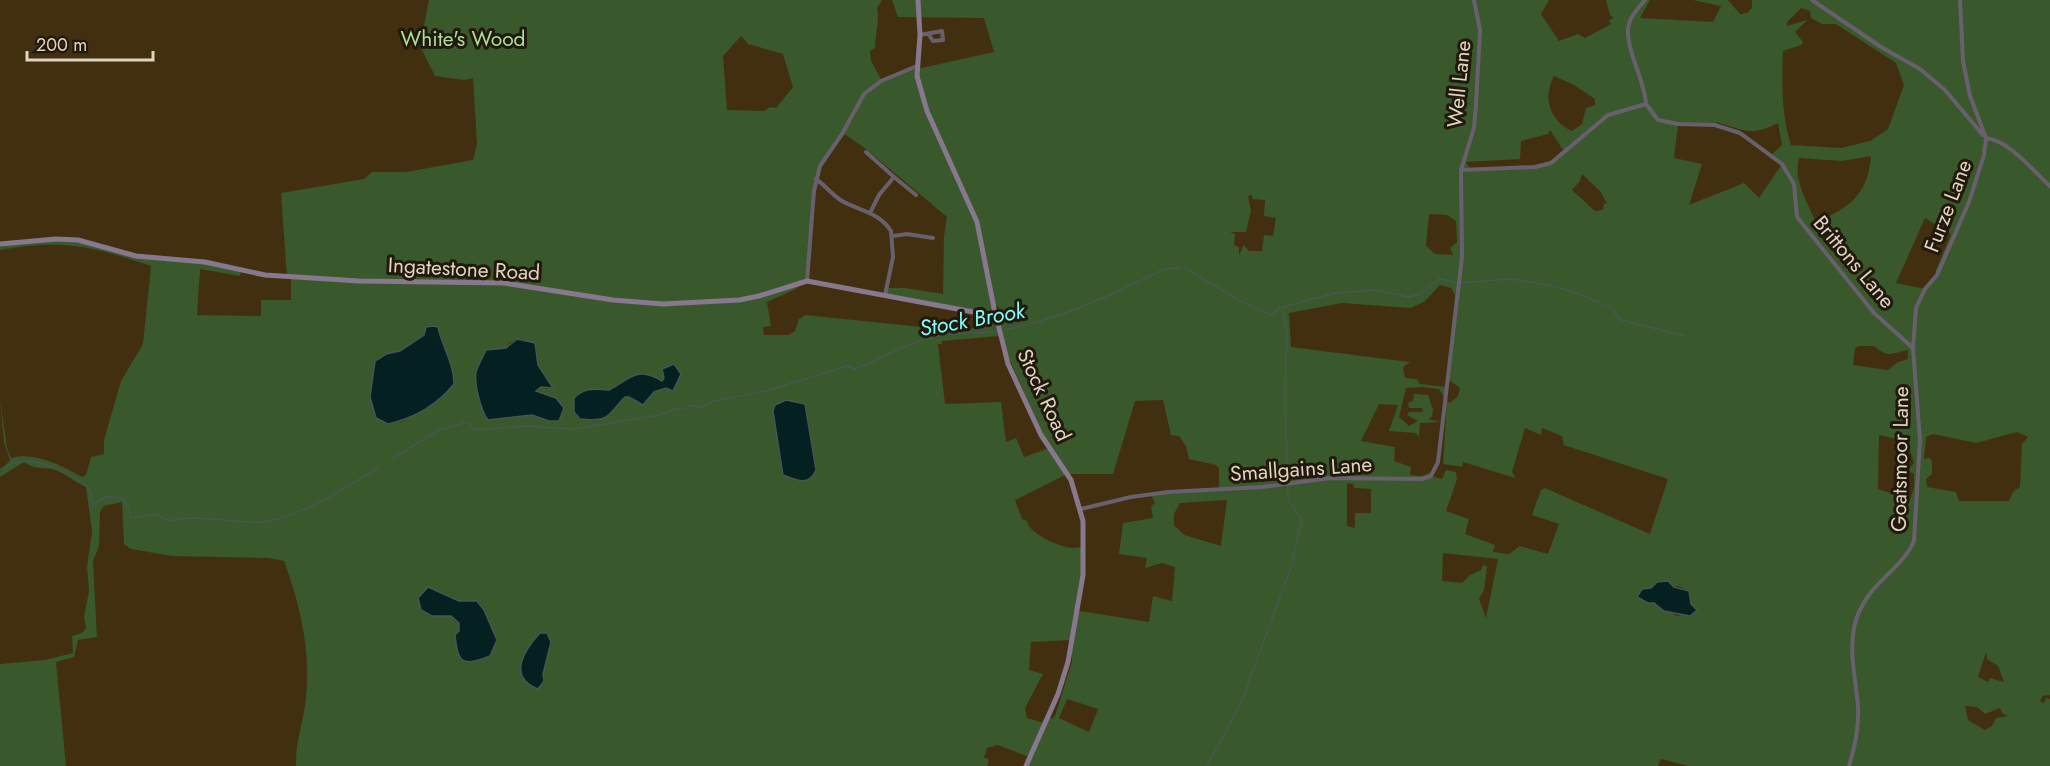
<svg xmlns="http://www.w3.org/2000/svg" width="2050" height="766" font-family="Jost,sans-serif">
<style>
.green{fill:#39582c;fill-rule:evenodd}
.water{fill:#052020;stroke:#465651;stroke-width:1.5}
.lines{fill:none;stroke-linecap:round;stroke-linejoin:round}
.stream{stroke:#465651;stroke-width:1.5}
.street{stroke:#69606d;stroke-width:4}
.secondary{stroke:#87788d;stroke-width:5}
.labels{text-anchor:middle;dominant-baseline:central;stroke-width:6;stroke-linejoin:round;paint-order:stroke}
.park-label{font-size:21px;fill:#abdf96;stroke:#21190c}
.street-label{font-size:21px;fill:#dfd3c2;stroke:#21190c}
.water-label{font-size:22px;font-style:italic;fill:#7ffcfe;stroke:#21190c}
</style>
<rect width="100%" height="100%" fill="#422f10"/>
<!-- green -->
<path class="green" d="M429 0H882L877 8C880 21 875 35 875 48L870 51 871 61 882 81 917 66V69L994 52 984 18 898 17 892 0H1549L1541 14 1559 41 1578 34 1585 38 1611 24 1609 20 1614 18 1610 15 1606 0H1650L1640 18 1713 22 1721 6 1693 0H1728L1740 14 1747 13 1752 8V0H2050V695L2043 696 2040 701 2044 703 2046 698 2050 699V766H1689L1661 759 1658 766H1027L1029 757 998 745 987 748 984 757 989 760 987 766H296C295 742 304 721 306 697 311 650 300 605 284 561L269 558 172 556 131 549 124 544 122 502 104 506 100 512 99 546 93 561 97 637 78 640 74 657 56 662 66 766H0V664L45 660 73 653 72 636 82 633 86 628 84 617 89 591 87 567 92 532 86 487C76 483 64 472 57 470 46 467 33 470 24 462L0 477V472L10 460 4 442 0 400 7 448 11 458C33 451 63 466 82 477L86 475 91 457 104 454V440L121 381 143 344 151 266C92 246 62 239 0 250V244L67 239 124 254 205 262 241 271 240 276 200 269 197 315 261 316V300H291V277H287L281 193 364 179 372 172H406L473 160 477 144 473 78 464 80 435 76 420 46ZM1801 8 1810 11 1811 18 1822 24H1836L1896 63 1904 85 1888 129 1870 141 1841 148 1791 145C1781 113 1782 83 1783 51L1801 45 1803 42 1795 32 1807 20 1787 26V22ZM741 36 748 44 783 54 793 87 776 108 770 107 764 111 727 110 723 56ZM1554 76 1574 85 1595 99V105L1586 108 1582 124 1572 131C1550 121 1542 98 1554 76ZM1716 122C1745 130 1750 137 1778 123L1782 145 1770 156 1782 164 1759 198 1744 183 1689 205 1702 164 1674 158 1678 125H1715ZM1550 130 1563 150C1546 175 1499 169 1471 170L1466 162 1520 159 1521 141 1548 134ZM843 133 866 149 947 217 944 236 943 294 905 288H886L885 296 995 316 994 306H998L1001 322 998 324 996 320 991 319 987 326 981 328 941 329 805 315 799 319 795 331 789 335H764L763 327 771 326 767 302 796 289 807 281 816 179 820 166ZM1871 156C1868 195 1849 208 1816 222 1807 202 1793 180 1799 158L1842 161ZM1582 174 1601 192 1607 204 1604 203 1603 210 1595 211 1572 190 1580 181ZM1252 195V199L1265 200 1264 216 1276 218 1273 236 1264 235 1262 251H1249L1244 245 1239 255V247L1234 245 1235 234 1230 232H1246L1251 211 1248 196ZM1429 214 1447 215 1456 221 1457 242 1450 248 1453 255 1435 254 1426 246ZM1925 218 1951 234 1936 270V275L1925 289 1896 283ZM1440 285 1451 288 1455 295 1448 362 1450 365 1449 380 1460 388 1458 396 1450 403 1447 401 1443 464 1462 467 1463 462 1515 478 1512 472 1525 428 1541 435 1542 428 1562 436 1564 445 1668 479 1650 534 1545 488 1541 490 1532 515 1559 524 1548 554 1520 546 1509 554 1493 552 1495 545 1465 534 1469 519 1446 511 1457 479 1456 472 1446 470 1442 479 1431 476 1439 458 1433 471 1422 476 1410 475 1411 467 1394 461 1395 447 1361 441 1379 404 1398 405 1389 431 1416 433 1419 437 1420 423 1440 422 1428 419 1432 417 1433 410 1428 395 1414 394 1413 401 1408 403 1409 408H1422L1423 412H1409L1407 415 1418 421 1409 426 1399 417 1406 388 1422 387 1439 389 1444 397 1448 387 1420 384 1417 379 1405 378 1403 367 1410 362 1291 347 1289 313 1342 303 1410 308 1424 302ZM433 326C452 347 446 373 441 399L404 421 388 424 370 397 375 361 386 354 400 351 424 335 426 327ZM999 336 1049 448 1024 457 1016 438 1006 442 1001 402 945 404 938 344H942V341ZM517 339 535 343 538 365 547 379V389L541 387 536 391 537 393 556 398 564 408 549 421 532 415 499 419C477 393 470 383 486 350L506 348 509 343ZM1859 346H1874C1889 359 1891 353 1908 350V359L1898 362 1888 370 1853 365 1855 348ZM1163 400 1171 435 1179 436 1186 446 1189 459 1216 465 1219 468V490L1151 495 1155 503 1151 506 1153 518 1123 523 1119 554 1147 558 1145 568 1162 563 1175 567 1172 601 1153 596 1149 622 1080 611 1076 608 1085 552 1083 547C1079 547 1076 548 1073 548 1061 548 1028 533 1027 521L1022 519 1015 500 1067 474H1113L1135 401ZM773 411 810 426 780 461ZM2017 432 2028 437 2022 444 2020 487 2013 492 2009 501H1959L1956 492 1927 487 1926 479 1932 474V461L1929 458 1924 459 1926 437 1933 434 1976 443ZM1879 435 1905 441 1906 436 1914 463 1908 470 1914 474V487L1910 500 1878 489ZM1347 483 1353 484 1354 488 1371 489V513H1355V528L1347 526ZM1227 500 1221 546 1184 535 1174 525V514L1180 503ZM1443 553 1498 559 1486 618 1479 599 1484 590 1487 566 1483 565 1481 570 1470 575 1462 583 1442 581ZM1679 586 1689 591 1691 604 1697 611 1677 616 1654 603 1642 589ZM1072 640V662L1055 716 1052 719 1048 716 1044 723 1027 718 1025 708 1043 674 1029 670 1031 642ZM1986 652 1987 659 1998 666 2004 682 1990 678 1988 682 1978 677ZM1067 699 1098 709 1089 732 1059 718ZM1965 706 1977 707 1985 714 2000 708 2002 713 2008 716 1996 718 1992 726 1985 730 1968 720Z"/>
<!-- water -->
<path class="water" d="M433 326 438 327C442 346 454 364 454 384 437 405 415 418 388 424L376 418 370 397 375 361 386 354 400 351 424 335 426 327Z
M517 339 535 343 538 365 553 388 541 387 536 391 556 398 564 408 559 421H549L532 415 488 420C481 411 474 384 476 372 478 365 483 357 486 350L506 348Z
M674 364 681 374 673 391 666 388 654 392 643 405 629 397H625C606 416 611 422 580 419L574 412V398C584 387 596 389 609 390 631 378 637 366 662 381L664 378 662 369Z
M786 400 805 404 816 470C809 487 796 480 783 475L773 411 775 405Z
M1668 581 1674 587 1689 591 1691 604 1697 610 1690 616 1664 611 1654 603H1648L1637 597 1642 589 1651 588 1657 582Z
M428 587 459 601H477L484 610 497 640 490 656C461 668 458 662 455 635L459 631V623L451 616H432L421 610 418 598Z
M540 633H547L551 642 543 674 544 681 538 689C507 677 524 650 540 633Z"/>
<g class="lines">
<!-- stream -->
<path class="stream" d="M1456 168H1465
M1185 268 1242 302 1272 315 1279 308 1336 293 1377 290 1408 297 1420 294 1439 279 1458 283 1511 279 1548 285 1577 293 1611 308 1621 320 1685 336
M1002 330C1059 320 1112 295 1164 269L1181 268
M392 459 439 430 468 422 475 430 524 426 574 429 659 415 675 409H685L691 405 700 408 713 401 767 391 847 366 855 369C884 357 911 341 942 335 959 332 979 334 997 331
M0 470C28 448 64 472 89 488L93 505 107 496 122 498 129 508 131 518 156 514 169 521C195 514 232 523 261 522 294 520 349 486 378 468
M1207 766 1241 703 1290 570 1302 520 1288 499 1285 392 1287 335 1283 309"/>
<!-- street -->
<path class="street" d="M1645 0C1639 7 1631 15 1629 24 1623 45 1645 80 1646 104
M1812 0 1881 47 1920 69 1945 90 1983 135
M920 35 942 31 943 40 933 41 929 35
M1646 104 1658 120 1678 124 1715 125 1740 133 1782 164 1794 184 1797 217 1874 313 1913 348
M1986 138C2010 141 2032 170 2050 186
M866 152 894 177
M1461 170 1535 167 1551 163 1608 115 1646 104
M816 179C826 186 833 196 842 201 860 211 879 212 891 231L893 257 885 295
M871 211 879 195 894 177 916 195
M893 236 907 234 933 238
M807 281 814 191 820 166 842 134 864 94 881 81 917 66
M1081 509 1131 497 1168 492 1262 487 1330 478 1422 479 1431 476 1438 462 1462 257 1461 170 1474 128 1476 104 1480 30 1474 0
M1849 766C1855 747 1859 727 1858 707 1856 681 1849 654 1854 628 1863 584 1901 572 1914 541L1920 440 1913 348 1916 308 1925 289 1937 275 1969 202 1984 155 1986 138 1970 96 1963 61 1960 0"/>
<!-- secondary -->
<path class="secondary" d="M918 0 920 35 917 76 927 111 977 222 994 308 1008 364 1041 435 1071 480 1083 521V575L1068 662 1058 694 1026 766
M0 244 56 239 78 240 136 256 205 262 265 275 359 281 504 283 613 300 663 304 739 300 759 296 807 281 995 316"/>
</g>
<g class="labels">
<!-- park labels -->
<g class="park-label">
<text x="463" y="39">White's Wood</text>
</g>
<!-- street labels -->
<g class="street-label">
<text transform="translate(1459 84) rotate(-84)">Well Lane</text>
<text transform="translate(1948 206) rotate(-69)">Furze Lane</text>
<text transform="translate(1854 262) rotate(50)">Brittons Lane</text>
<text transform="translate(464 269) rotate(3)">Ingatestone Road</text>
<text transform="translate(1044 395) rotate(65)">Stock Road</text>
<text transform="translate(1900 459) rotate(-89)">Goatsmoor Lane</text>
<text transform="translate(1301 469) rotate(-4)">Smallgains Lane</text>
</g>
<!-- water labels -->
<g class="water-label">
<text transform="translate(972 319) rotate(-10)">Stock Brook</text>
</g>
</g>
<!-- scale -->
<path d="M27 51v9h126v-9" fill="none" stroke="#dfd3c2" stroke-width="3"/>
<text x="36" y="51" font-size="18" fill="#dfd3c2" stroke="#21190c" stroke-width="4.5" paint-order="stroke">200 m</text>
</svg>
